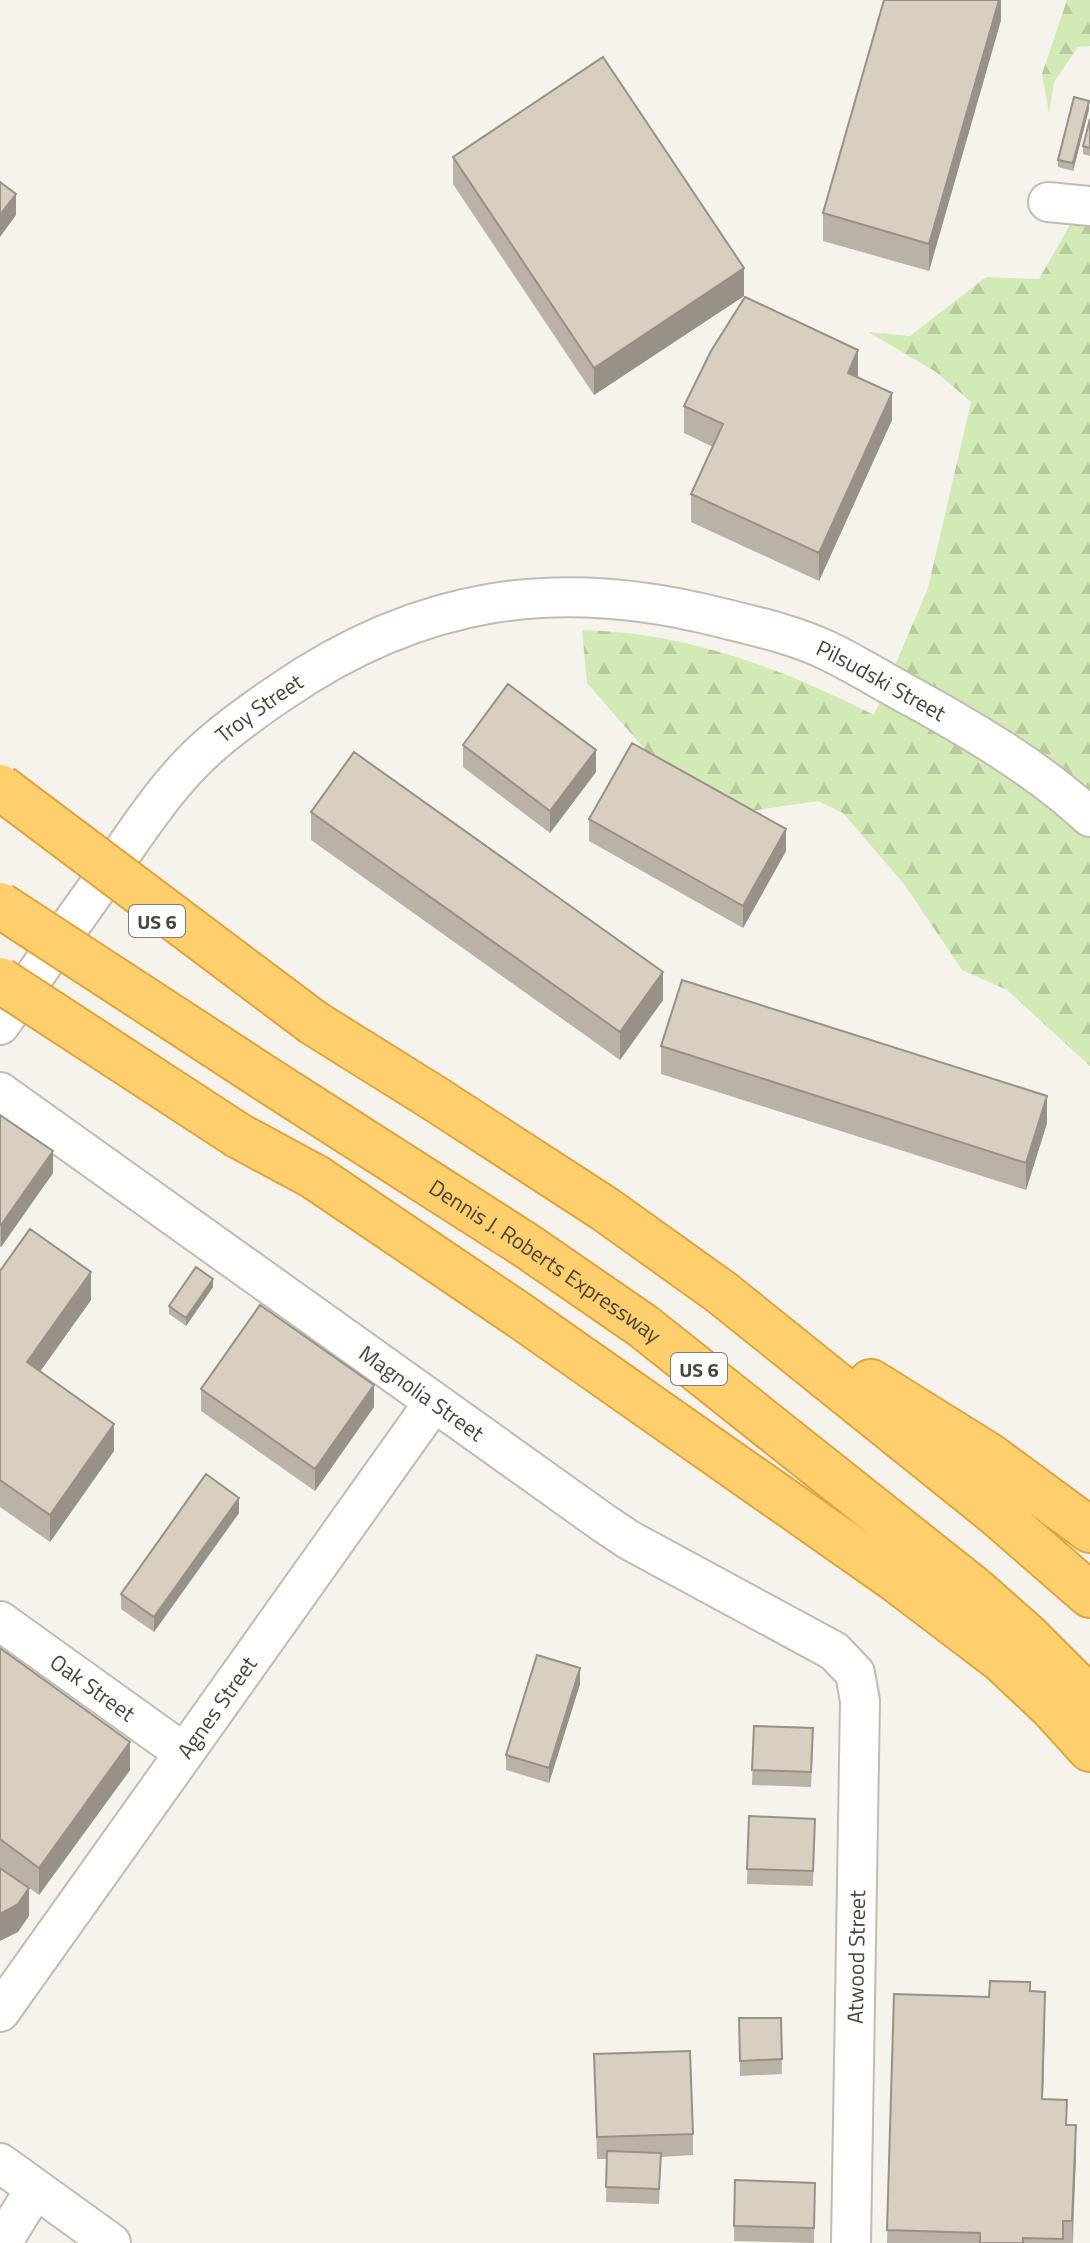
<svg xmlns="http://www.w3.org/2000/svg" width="1090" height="2243" font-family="'Titillium Web',sans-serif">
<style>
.forest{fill:url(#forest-firs)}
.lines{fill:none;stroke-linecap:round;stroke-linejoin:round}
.minor-casing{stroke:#c2bbae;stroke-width:42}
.motorway-casing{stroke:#e0a43c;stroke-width:48}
.minor{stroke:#fff;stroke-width:38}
.motorway{stroke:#ffcf6e;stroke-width:44}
.motorway-bridge-casing{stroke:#e0a43c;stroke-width:48;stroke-linecap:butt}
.motorway-bridge{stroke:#ffcf6e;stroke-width:44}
.wall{fill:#bab2a6}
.shaded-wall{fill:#979187}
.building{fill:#d8cfc1;stroke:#979187;stroke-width:2}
.labels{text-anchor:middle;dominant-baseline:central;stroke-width:6;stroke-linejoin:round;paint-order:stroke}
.shield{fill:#fff;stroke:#817c74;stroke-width:2}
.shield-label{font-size:20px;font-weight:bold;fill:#4b4439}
.street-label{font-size:22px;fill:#4b4439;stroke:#fff}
</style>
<defs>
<pattern id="forest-firs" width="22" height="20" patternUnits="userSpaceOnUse" patternTransform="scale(2)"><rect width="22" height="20" fill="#d2eab5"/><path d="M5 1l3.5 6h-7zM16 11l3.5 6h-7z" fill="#b6ca9c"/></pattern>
</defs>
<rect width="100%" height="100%" fill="#f6f3ec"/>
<!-- forest -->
<path class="forest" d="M1067 0H1090V46L1078 47 1054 82 1049 113 1042 74Z
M1090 183V1066L1007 990 962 970 904 884 843 813 818 801 750 811 655 761 587 683 582 630C689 633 780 668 874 715L928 588 971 402 936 372 868 332 910 336 986 277 1039 279 1088 193Z"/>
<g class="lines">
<defs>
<g id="minor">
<path d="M1048 202 1090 206"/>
<path id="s1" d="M0 1025C37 972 74 920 112 867 141 826 169 782 207 748 230 727 256 709 281 692 419 597 557 576 718 617 754 626 792 634 826 650 856 664 885 683 914 698 975 732 1038 769 1090 817"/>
<path id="s2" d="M0 1092 605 1524 629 1540 834 1651 855 1673 860 1701 851 2243"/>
<path id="s3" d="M0 1621 184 1753"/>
<path id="s4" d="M0 2012 434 1402"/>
<path d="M0 2163 111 2243"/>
<path d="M2 2243 35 2189"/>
</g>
<g id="motorway">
<path d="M314 1023 434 1098 605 1209 721 1292 996 1513 1090 1595"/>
<path id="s5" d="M274 1084 527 1246 643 1326 975 1590 1027 1636 1090 1699"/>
<path d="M239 1136 315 1177 519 1315 894 1578 1002 1660 1052 1707 1090 1749"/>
<path d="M871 1382 988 1455 1090 1530"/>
</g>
</defs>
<!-- minor casing -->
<use href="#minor" class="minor-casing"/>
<!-- motorway casing -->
<use href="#motorway" class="motorway-casing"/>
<!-- minor -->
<use href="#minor" class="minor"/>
<!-- motorway -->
<use href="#motorway" class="motorway"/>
<defs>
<path id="motorway-bridge" d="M0 787 314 1023
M0 905 274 1084
M0 980 239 1136"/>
</defs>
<!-- motorway-bridge casing -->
<use href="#motorway-bridge" class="motorway-bridge-casing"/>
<!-- motorway-bridge -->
<use href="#motorway-bridge" class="motorway-bridge"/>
</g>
<!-- wall -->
<path class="wall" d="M1001 0V20L929 271 823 241V213Z
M1089 109 1073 171 1058 167V160Z
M1090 119V156L1083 154V146Z
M453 157 744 296 594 395 453 184Z
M858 377 892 420 819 581 691 522V494L713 447 684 433V406Z
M463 745 596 772 550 833 463 767Z
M311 812 663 1000 620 1060 311 840Z
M589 819 786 851 743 928 589 841Z
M661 1046 1047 1123 1026 1190 661 1074Z
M0 1115 53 1173 1 1247H0Z
M0 1271 91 1300 40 1371 114 1451 50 1542 0 1507Z
M213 1287 186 1326 169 1314V1306Z
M201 1389 374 1407 315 1491 201 1411Z
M239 1513 154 1632 121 1609V1594Z
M0 1648 130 1770 39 1895 0 1867Z
M580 1684 549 1783 506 1770V1755Z
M754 1726 813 1744 811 1787 752 1785Z
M749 1816 815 1819 813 1886 747 1884Z
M1030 1991 1045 2019 1043 2099 1067 2125 1076 2153 1073 2243H887L894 1994 989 1997Z
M739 2018H781L782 2074 740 2076Z
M594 2054 693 2134V2155L661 2157 659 2204 606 2202 607 2159H597Z
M735 2180 815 2183 814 2243 734 2241Z"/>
<!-- shaded-wall -->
<path class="shaded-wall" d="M999 0H1001V20L929 271V244Z
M1089 101V109L1073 171V163Z
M16 194V215L0 237V215Z
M744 268V296L594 395V368Z
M858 350V377L848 373Z
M892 393V420L819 581V553Z
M596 750V772L550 833V811Z
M786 829V851L743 928V906Z
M663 972V1000L620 1060V1032Z
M1047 1096V1123L1026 1190V1163Z
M53 1151V1173L1 1247V1225Z
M91 1272V1300L27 1390V1362Z
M213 1279V1287L186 1326V1318Z
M374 1385V1407L315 1491V1469Z
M114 1424V1451L50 1542V1515Z
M239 1498V1513L154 1632V1617Z
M580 1668V1684L549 1783V1768Z
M130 1742V1770L39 1895V1868Z
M29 1888V1916L18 1932 0 1941V1914Z
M1045 1992V2019L1042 2126V2099Z
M1076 2125V2153L1072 2243V2221Z"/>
<!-- building -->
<path class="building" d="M884 0H999L929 244 823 213Z
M603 57 744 268 594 368 453 157Z
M1074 97 1089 101 1073 163 1058 160Z
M1090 119V148L1083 146Z
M0 182 16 194 0 215Z
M745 297 858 350 848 373 892 393 819 553 691 494 723 424 684 406 711 351Z
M508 684 596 750 550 811 463 745Z
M632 743 786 829 743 906 589 819Z
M354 752 663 972 620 1032 311 812Z
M682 980 1047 1096 1026 1163 661 1046Z
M0 1115 53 1151 1 1225H0Z
M30 1229 91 1272 27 1362 114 1424 50 1515 0 1480V1271Z
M196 1267 213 1279 186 1318 169 1306Z
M260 1305 374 1385 315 1469 201 1389Z
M206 1474 239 1498 154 1617 121 1594Z
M0 1648 130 1742 39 1868 0 1839Z
M537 1655 580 1668 549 1768 506 1755Z
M754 1726 813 1728 811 1772 752 1770Z
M749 1816 815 1819 813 1871 747 1869Z
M0 1868 29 1888 18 1904 0 1914Z
M990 1981 1030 1982V1991L1045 1992 1042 2099 1067 2100 1066 2125H1076L1072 2221H1063V2239L1023 2238V2243H980V2233L887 2230 894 1994 989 1997Z
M739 2018H781L782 2059 740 2061Z
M690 2051 693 2134 597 2137 594 2054Z
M607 2151 661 2153 659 2189 606 2187Z
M735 2180 815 2183 814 2228 734 2226Z"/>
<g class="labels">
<!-- shield labels -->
<g class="shield">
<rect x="129" y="905" width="56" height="32" rx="6"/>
<rect x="671" y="1353" width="56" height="32" rx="6"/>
</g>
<g class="shield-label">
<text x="157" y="921">US 6</text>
<text x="699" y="1369">US 6</text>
</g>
<!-- street labels -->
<g class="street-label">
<text stroke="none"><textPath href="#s1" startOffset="1074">Pilsudski Street</textPath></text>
<text stroke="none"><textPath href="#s1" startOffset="412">Troy Street</textPath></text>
<text stroke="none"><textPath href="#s5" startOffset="324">Dennis J. Roberts Expressway</textPath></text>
<text stroke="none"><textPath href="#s2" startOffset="518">Magnolia Street</textPath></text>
<text stroke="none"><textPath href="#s3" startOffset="114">Oak Street</textPath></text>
<text stroke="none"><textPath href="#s4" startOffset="374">Agnes Street</textPath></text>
<text transform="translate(856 1957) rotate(-89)">Atwood Street</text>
</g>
</g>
</svg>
